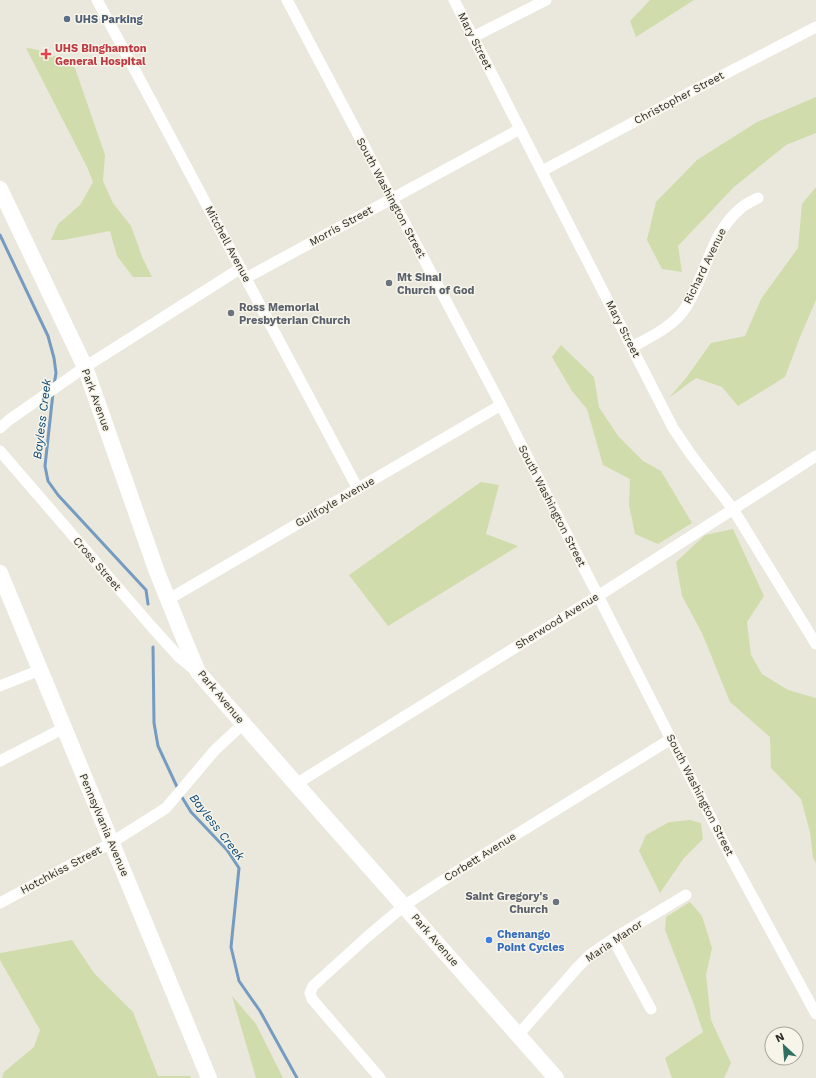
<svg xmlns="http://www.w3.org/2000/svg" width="816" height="1078" font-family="'Work Sans',sans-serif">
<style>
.green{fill:#d1dcac}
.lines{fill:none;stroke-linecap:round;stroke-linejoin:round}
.stream{stroke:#759bc0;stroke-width:3}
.street{stroke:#fff;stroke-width:11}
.secondary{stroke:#fff;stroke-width:16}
.service-dot{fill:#5c6f8a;stroke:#f7f5e9;stroke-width:1.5}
.health-dot{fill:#e0444e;stroke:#f7f5e9;stroke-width:1.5}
.worship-dot{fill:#6b7280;stroke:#f7f5e9;stroke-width:1.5}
.shop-dot{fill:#3f7fe0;stroke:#f7f5e9;stroke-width:1.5}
.labels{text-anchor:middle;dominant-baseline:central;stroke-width:3;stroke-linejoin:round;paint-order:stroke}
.service-label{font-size:11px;font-weight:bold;fill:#4e5e75;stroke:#f7f5e9;text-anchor:start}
.street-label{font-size:11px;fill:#2c2b27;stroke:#f7f5e9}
.health-label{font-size:11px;font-weight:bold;fill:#be3a42;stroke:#f7f5e9;text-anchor:start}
.worship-label{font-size:11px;font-weight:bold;fill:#5b616d;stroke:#f7f5e9;text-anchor:start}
.shop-label{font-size:11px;font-weight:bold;fill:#366cbe;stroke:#f7f5e9;text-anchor:start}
.water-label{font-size:12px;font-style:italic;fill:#084676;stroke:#f7f5e9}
</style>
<rect width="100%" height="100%" fill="#eae8dc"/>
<!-- green -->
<path class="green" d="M650 0H694L636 37 630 21Z
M26 48C43 49 61 58 75 68L105 155 103 181 113 203 131 226 143 259 152 277H133L117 256 110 231 63 240H51L58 224 80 205 93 182 87 167Z
M816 97V133L786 145 734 187 678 246 682 272 662 269 647 240 656 202 697 160 757 122Z
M816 187V300L800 337 785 377 738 406 722 387 696 378 669 398 686 378 711 343 745 336 761 299 798 248 802 204Z
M561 345 594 377 599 407 618 436 643 461 661 471 692 523 658 544 635 534 629 505 630 479 603 465 587 409 572 391 552 357Z
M481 482 499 485 486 534 518 546 388 626 349 575Z
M733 529 764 596 747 622 751 655 762 674 788 690 816 698V863L813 858 810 832 801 799 771 768 770 737 730 702 702 633 682 596 676 562 705 535Z
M690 820 701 823 703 839 684 858 660 893 639 851 646 835 669 822Z
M690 902 702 916 712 948 706 975 711 1020 731 1063 724 1078H672L665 1058 703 1032 693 1002 665 930 666 917Z
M72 940 94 973 133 1012 158 1076H190L191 1078H2L4 1072 34 1047 40 1030 0 960V953Z
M232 996 256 1024 283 1078H256Z"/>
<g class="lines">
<!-- stream -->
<path class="stream" d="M0 235 48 336 54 358 56 373 54 385
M53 393 45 466 48 481 58 495 146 590 148 604
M153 647 154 723 158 746 178 789
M180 794 191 812 227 850 239 868 231 947 239 981 260 1011 297 1078"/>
<!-- street -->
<path class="street" d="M97 0 145 89 358 489
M287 0 501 405 733 861 816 1014
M454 0 673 428 692 456 733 509 816 644
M473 37 546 0
M542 171 694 90 816 27
M246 278 520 129
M632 347C650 337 672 327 684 310 706 278 709 235 740 209 745 204 752 201 758 198
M0 428 9 420 85 367 241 268
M0 451 151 626 179 657 195 670
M169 599 501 405
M0 686 40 670
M0 761 64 728
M296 784 598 596 816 456
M0 903 111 843 166 808 215 750 243 724
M613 939 651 1009
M518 1035 577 968 591 954 613 939 686 895
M380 1078 312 999 310 993 313 986 367 937 405 905 462 868 671 739"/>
<!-- secondary -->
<path class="secondary" d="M0 189 85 367 157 572 182 634 198 672 296 784 556 1078
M0 573 209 1078"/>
</g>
<!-- markers -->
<circle class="service-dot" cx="67" cy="19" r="4"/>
<path class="health-dot" d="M44 48h4v4h4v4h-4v4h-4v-4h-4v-4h4z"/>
<g class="worship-dot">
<circle cx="389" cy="283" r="4"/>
<circle cx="231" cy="313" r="4"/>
<circle cx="556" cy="902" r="4"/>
</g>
<circle class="shop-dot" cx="489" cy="940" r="4"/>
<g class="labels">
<!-- service labels -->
<g class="service-label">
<text x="75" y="19">UHS Parking</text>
</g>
<!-- street labels -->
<g class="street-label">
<text transform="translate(475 41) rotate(63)">Mary Street</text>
<text transform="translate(679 98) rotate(-28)">Christopher Street</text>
<text transform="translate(391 198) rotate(62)">South Washington Street</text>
<text transform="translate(341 226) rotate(-29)">Morris Street</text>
<text transform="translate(228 244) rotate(62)">Mitchell Avenue</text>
<text transform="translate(705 266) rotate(-64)">Richard Avenue</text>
<text transform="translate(623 329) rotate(63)">Mary Street</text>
<text transform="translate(96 400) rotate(70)">Park Avenue</text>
<text transform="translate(335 502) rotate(-30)">Guilfoyle Avenue</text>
<text transform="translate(552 506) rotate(63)">South Washington Street</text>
<text transform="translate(97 564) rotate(49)">Cross Street</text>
<text transform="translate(557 621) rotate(-32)">Sherwood Avenue</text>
<text transform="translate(221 697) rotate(50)">Park Avenue</text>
<text transform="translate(700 795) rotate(63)">South Washington Street</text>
<text transform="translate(104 825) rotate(67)">Pennsylvania Avenue</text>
<text transform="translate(480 857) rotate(-32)">Corbett Avenue</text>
<text transform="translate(61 870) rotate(-28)">Hotchkiss Street</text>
<text transform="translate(435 940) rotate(49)">Park Avenue</text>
<text transform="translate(614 941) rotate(-34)">Maria Manor</text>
</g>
<!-- health labels -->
<g class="health-label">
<text x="55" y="48">UHS Binghamton<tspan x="55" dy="13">General Hospital</tspan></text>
</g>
<!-- worship labels -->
<g class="worship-label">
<text x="397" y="277">Mt Sinai<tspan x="397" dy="13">Church of God</tspan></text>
<text x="239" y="307">Ross Memorial<tspan x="239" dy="13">Presbyterian Church</tspan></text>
<text x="548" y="896" text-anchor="end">Saint Gregory's<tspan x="548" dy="13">Church</tspan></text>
</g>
<!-- shop labels -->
<g class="shop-label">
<text x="497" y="934">Chenango<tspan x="497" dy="13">Point Cycles</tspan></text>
</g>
<!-- water labels -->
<g class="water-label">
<text transform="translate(42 419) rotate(-83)">Bayless Creek</text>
<text transform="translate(217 827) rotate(52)">Bayless Creek</text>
</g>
</g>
<!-- north arrow -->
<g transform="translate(784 1046) rotate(334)"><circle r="19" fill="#f7f5e9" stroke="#a6a49b"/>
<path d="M0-3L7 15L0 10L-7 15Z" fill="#2e7163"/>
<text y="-6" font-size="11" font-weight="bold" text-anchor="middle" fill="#2c2b27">N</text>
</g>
</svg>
